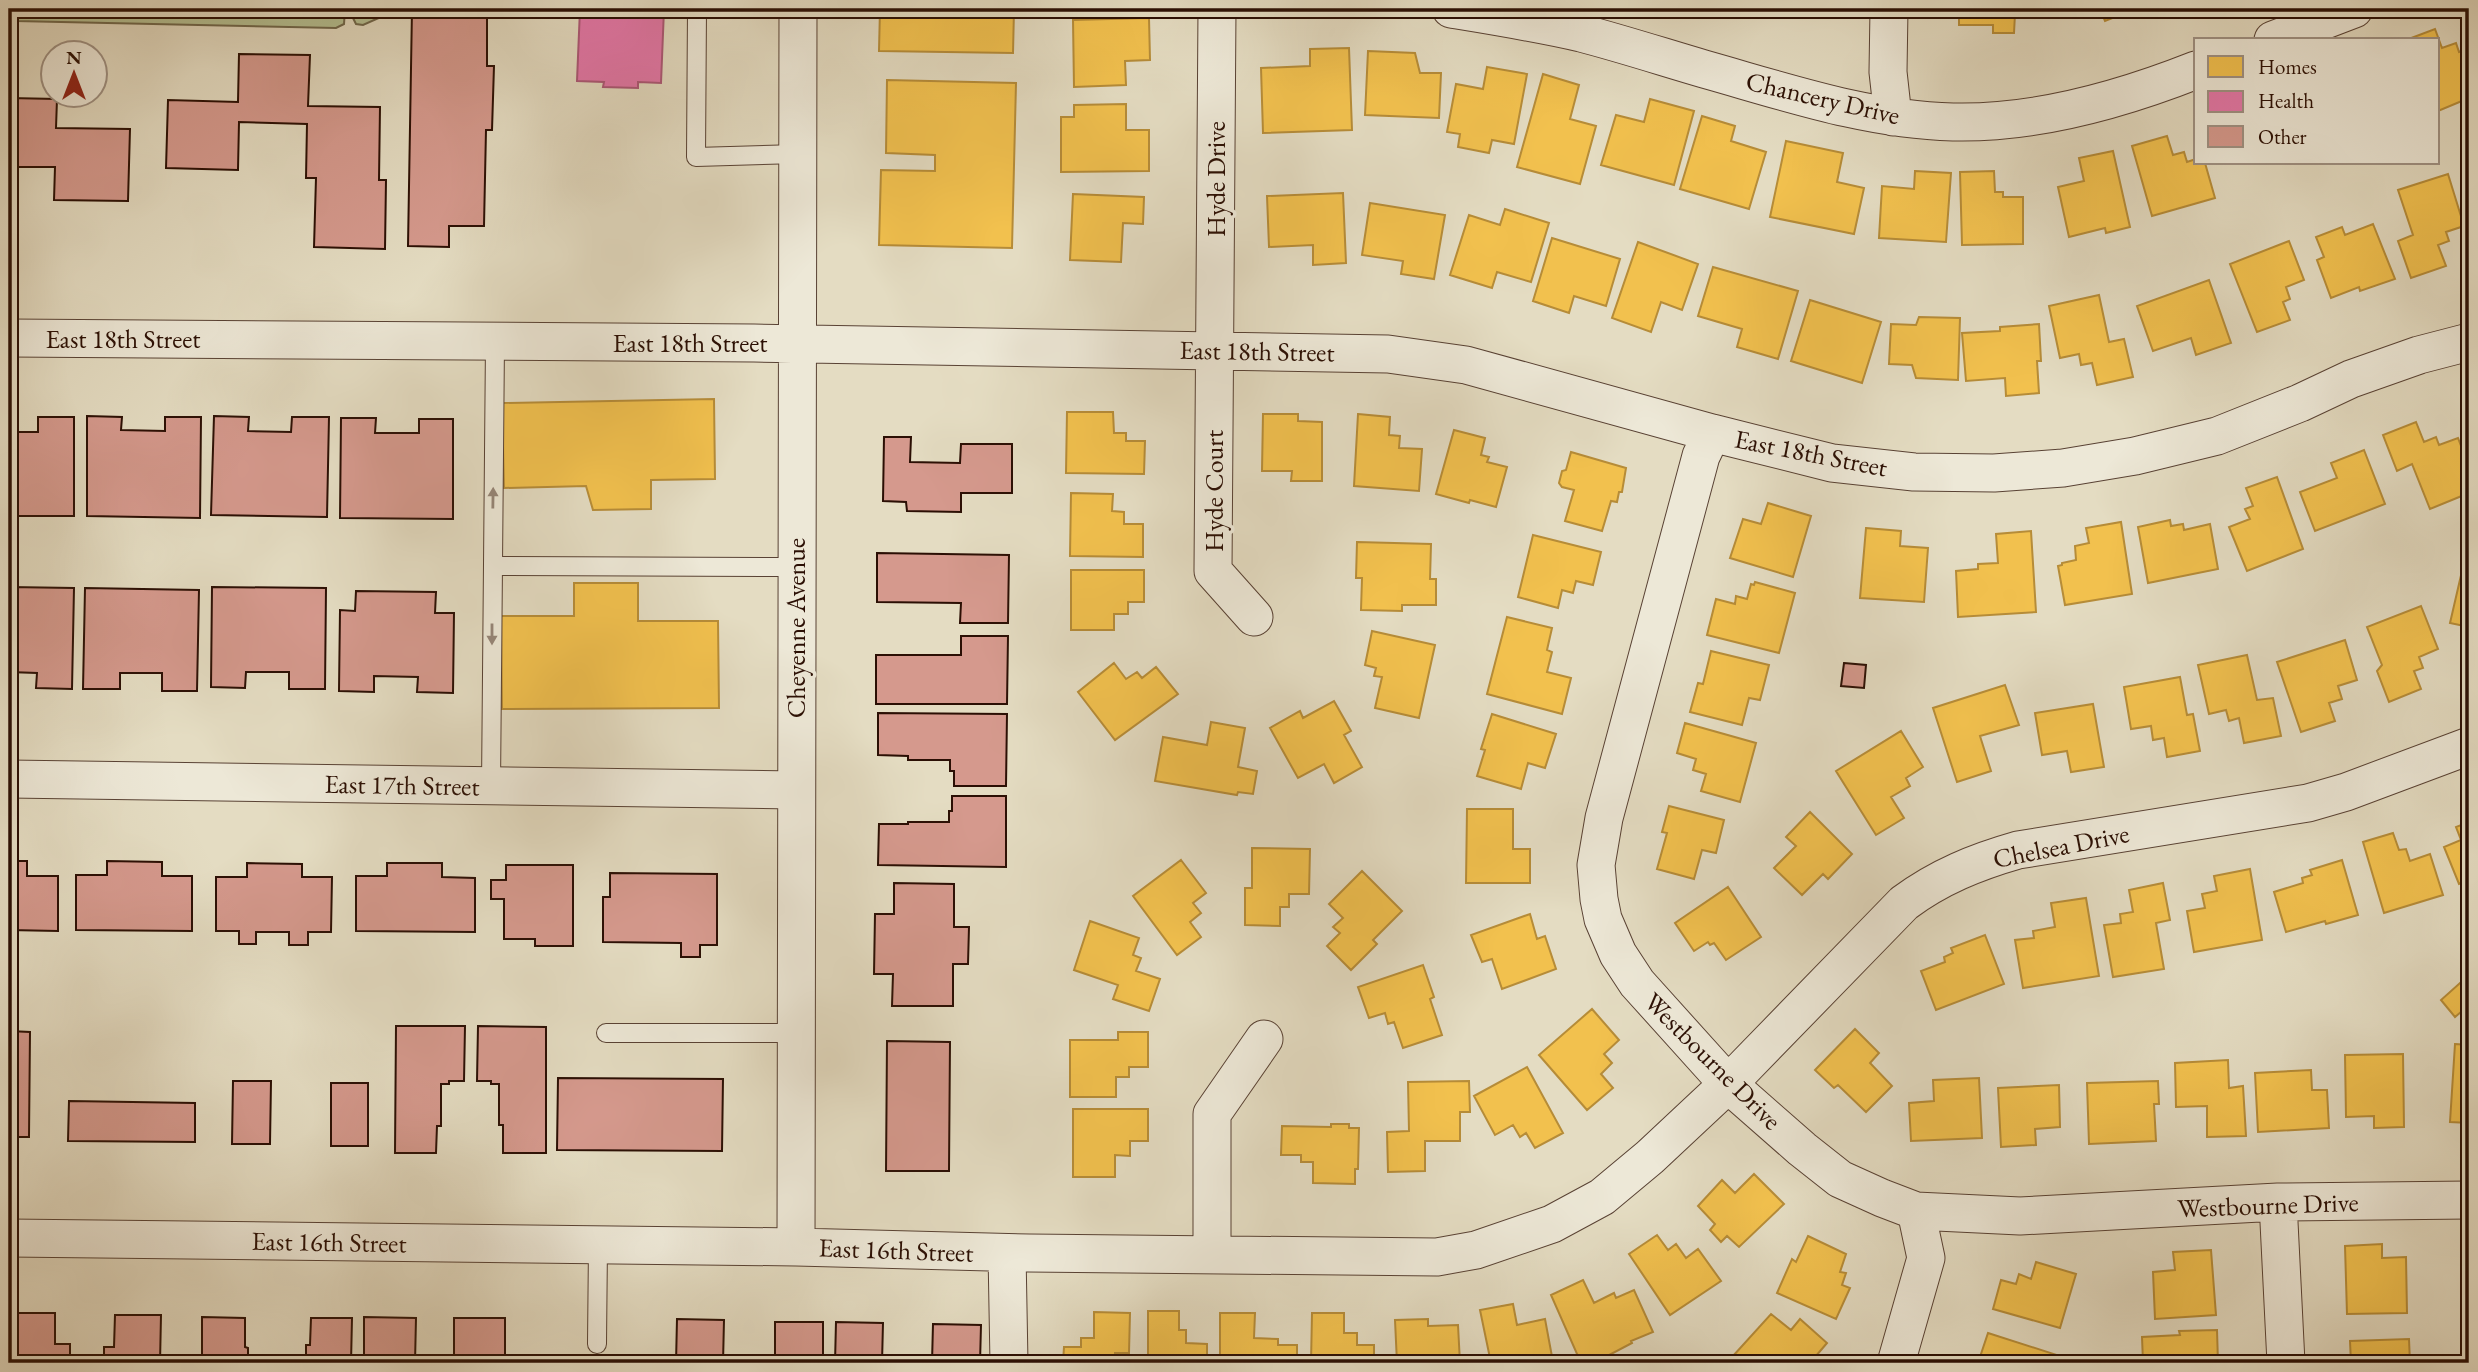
<svg xmlns="http://www.w3.org/2000/svg" width="2478" height="1372" font-family="'EB Garamond',serif">
<style>
.green{fill:#b5c093;stroke:#70684c;stroke-width:2}
.homes{fill:#f2c14e;stroke:#b68c38;stroke-width:2}
.health{fill:#e377a8;stroke:#ac5877;stroke-width:2}
.building{fill:#d5998d;stroke:#2b0f04;stroke-width:2}
.lines{fill:none;stroke-linecap:round;stroke-linejoin:round}
.service-casing{stroke:#594234;stroke-width:20}
.minor-casing{stroke:#594234;stroke-width:39}
.service{stroke:#ede8d7;stroke-width:18}
.minor{stroke:#ede8d7;stroke-width:37}
.oneway{fill:#968678}
.labels{text-anchor:middle;dominant-baseline:central;stroke-width:7;stroke-linejoin:round;paint-order:stroke}
.street-label{font-size:26px;fill:#2b0f04;stroke:#ede8d7}
</style>
<rect width="100%" height="100%" fill="#e4dcc2"/>
<filter id="stains"><feTurbulence type="fractalNoise" baseFrequency=".00286" numOctaves="4"/><feColorMatrix values="0 0 0 0 .2 0 0 0 0 .09 0 0 0 0 .02 0 0 0 .5 -.17"/></filter>
<radialGradient id="worn" r=".72"><stop offset=".6" stop-color="#630" stop-opacity="0"/><stop offset="1" stop-color="#630" stop-opacity=".3"/></radialGradient>
<!-- green -->
<path class="green" d="M16 9H137L141 13 147 14 154 9H345L344 24 336 28 16 21Z
M353 9H399L363 25 356 24 352 16Z"/>
<!-- homes -->
<path class="homes" d="M880 9H1014L1013 53 879 51Z
M1752 9H1803L1802 12H1752Z
M1959 9H2019V14H2015L2014 33H1993V25H1959Z
M2100 9H2135L2105 21Z
M1149 18 1150 60 1125 61 1126 85 1074 87 1073 20Z
M2435 29 2442 48 2456 43 2459 52 2469 49V98L2438 111V40H2406Z
M1349 48 1352 130 1263 133 1261 68 1310 66V49Z
M1368 51 1415 53 1420 73H1441L1439 118 1365 115Z
M1487 67 1527 74 1514 144 1492 140 1489 153 1458 147 1460 134 1447 132 1456 84 1483 89Z
M1543 74 1579 85 1570 119 1596 126 1580 184 1517 167Z
M887 80 1016 83 1012 248 879 245 881 170 935 171V155L886 153Z
M1650 99 1694 111 1674 185 1601 165 1616 115 1644 122Z
M1126 104V130H1149V171L1061 172V117H1074V105Z
M1702 116 1735 126 1731 141 1766 152 1749 209 1680 189Z
M2167 136 2173 155 2184 152 2187 162 2196 159V163H2205L2215 198 2152 216 2132 146Z
M1786 141 1843 153 1837 182 1864 188 1854 234 1770 217Z
M2113 151 2130 227 2106 233 2105 228 2069 237 2058 187 2084 181 2079 158Z
M1915 171 1951 173 1946 242 1879 238 1882 186 1914 189Z
M1994 171 1995 192H2003V197H2023V244L1962 245 1960 172Z
M2448 174 2464 226 2446 232 2449 241 2438 245 2446 266 2411 278 2398 241 2413 235 2398 190Z
M1343 193 1346 263 1313 265V245L1269 247 1267 196Z
M1073 194 1144 197 1143 224 1123 223 1121 262 1070 260Z
M1370 203 1445 215 1434 279 1401 274 1403 261 1362 255Z
M1505 209 1549 223 1531 282 1497 272 1492 288 1450 275 1469 215 1500 225Z
M2373 224 2395 279 2360 291 2359 287 2331 298 2317 260 2324 257 2316 237 2342 227 2345 235Z
M1552 238 1620 259 1606 306 1574 296 1569 313 1533 301Z
M2289 241 2304 280 2286 287 2290 299 2283 302 2290 320 2257 332 2230 264Z
M1638 242 1698 264 1682 310 1661 302 1651 332 1612 318Z
M1713 267 1798 291 1778 359 1737 347 1742 329 1698 316Z
M2209 280 2231 343 2196 355 2191 338 2153 351 2137 306Z
M2099 295 2109 342 2124 339 2133 377 2097 385 2092 363 2081 365 2079 354 2060 358 2049 306Z
M1810 300 1881 322 1862 383 1791 361Z
M1919 317 1960 318 1958 380 1916 378 1912 365 1889 364 1891 324 1916 325Z
M2039 324 2041 361H2037L2039 393 2006 396 2005 378 1966 381 1962 333 2000 331V327Z
M714 399 715 479 651 480V509L593 510 586 486 504 488 502 403Z
M1067 412H1113L1114 433H1126V441H1145L1144 474 1066 473Z
M1263 414H1298V421L1322 422V481H1291L1292 471H1262Z
M1358 414 1390 417 1389 435 1400 436 1399 448 1422 449 1419 491 1354 486Z
M2416 422 2424 442 2436 437 2439 445 2458 438 2469 467V493L2430 509 2412 464 2397 471 2383 435Z
M1454 430 1485 438 1481 455 1489 457 1487 462 1507 467 1496 507 1470 500 1469 503 1436 494Z
M2364 450 2385 504 2315 531 2300 492 2337 478 2331 463Z
M1571 452 1626 468 1622 492H1619L1617 502 1611 501 1602 531 1565 521 1574 490 1562 487 1559 483 1562 471 1566 470Z
M2277 477 2303 549 2247 571 2229 527 2250 519 2245 509 2253 506 2246 488Z
M1071 493 1113 494 1112 511 1124 512V524H1143V557L1070 556Z
M1768 503 1811 516 1793 577 1730 558 1743 519 1761 524Z
M2170 520 2171 526 2183 524 2184 530 2210 524 2218 569 2148 583 2138 527Z
M2121 522 2132 594 2065 605 2058 566 2062 565V563L2076 560 2075 546 2089 543 2086 528Z
M1866 528 1901 531 1900 546 1928 548 1924 602 1860 598Z
M2031 531 2036 612 1958 617 1956 571 1978 569V564L1998 563 1996 534Z
M1533 535 1601 552 1593 585 1576 581 1573 593 1562 590 1558 608 1518 597Z
M1357 542 1431 544 1430 579H1436V605H1402V611L1361 610 1362 578H1356Z
M2468 545 2469 546V627L2450 623Z
M1071 570H1144V602H1128V614H1114V630H1071Z
M1755 582 1795 593 1779 653 1707 635 1716 599 1735 604 1736 596 1747 599 1751 584 1754 585Z
M574 583H638V621H718L719 708 502 709 501 616H574Z
M2421 606 2438 649 2419 657 2423 668 2414 671 2421 689 2389 702 2377 671 2382 665 2367 627Z
M1507 617 1552 628 1547 650 1552 652 1547 672 1571 678 1562 714 1487 694Z
M1372 631 1435 645 1419 718 1375 708 1382 677 1374 676 1376 668 1365 665Z
M2345 640 2357 680 2338 686 2342 699 2329 703 2335 721 2301 732 2277 662Z
M1711 651 1769 665 1760 700 1749 698 1742 725 1690 712 1698 683 1703 684Z
M2247 655 2257 700 2273 698 2281 736 2244 743 2239 718 2229 721 2226 710 2209 714 2198 665Z
M1114 663 1126 679 1137 672 1142 678 1156 667 1178 694 1115 740 1078 692Z
M2180 677 2187 715 2193 714 2200 751 2167 757 2164 738 2153 740 2151 726 2131 729 2124 687Z
M2005 685 2019 725 1980 736 1991 771 1957 782 1933 708Z
M1334 701 1351 731 1344 735 1362 767 1334 783 1324 764 1298 778 1270 728 1300 711 1303 718Z
M2093 704 2104 767 2071 772 2067 751 2042 755 2035 713Z
M1492 714 1556 734 1545 768 1528 763 1521 789 1477 776 1485 750 1481 749Z
M1211 722 1245 728 1238 767 1257 771 1253 794 1238 792 1237 795 1155 781 1163 737 1207 745Z
M1685 723 1756 743 1740 802 1701 791 1706 774 1693 770 1696 759 1677 753Z
M1901 731 1923 767 1906 778 1910 786 1891 797 1904 818 1876 835 1836 771Z
M1669 806 1724 820 1716 853 1702 850 1694 879 1657 869 1667 833 1662 832Z
M1467 809H1513V849H1530V883H1466Z
M1810 812 1852 854 1828 879 1823 874 1802 895 1774 868 1796 846 1786 837Z
M2469 822V880L2459 884 2444 847 2461 840 2456 827Z
M2393 833 2399 850 2406 849 2410 861 2430 854 2443 895 2384 913 2363 842Z
M1252 848 1310 849 1309 894H1289V907H1280V926L1245 925V888H1252Z
M1181 860 1206 893 1193 903 1201 913 1190 922 1201 937 1177 955 1133 896Z
M2342 860 2358 915 2326 924 2325 921 2286 932 2274 892 2303 883 2302 878 2312 875 2310 870Z
M2250 869 2262 940 2194 952 2187 911 2205 908 2202 894 2217 891 2214 876Z
M1362 871 1402 911 1373 940 1377 944 1351 970 1327 946 1340 933 1333 927 1343 918 1329 904Z
M2163 883 2170 920 2156 923 2164 969 2113 977 2104 925 2121 923 2120 914 2133 912 2129 890Z
M1728 887 1761 937 1726 960 1714 943 1710 945 1708 942 1694 951 1675 923Z
M2086 898 2099 976 2023 988 2015 940 2034 938 2033 931 2055 927 2051 903Z
M1530 914 1537 939 1545 936 1556 969 1502 989 1492 959 1482 962 1471 935Z
M1090 921 1139 938 1133 955 1141 958 1136 971 1160 979 1149 1011 1113 999 1118 985 1074 970Z
M1985 935 2004 984 1936 1010 1921 971 1945 962 1944 957 1953 953 1951 948Z
M1423 965 1434 997 1430 999 1442 1035 1403 1048 1394 1022 1388 1024 1385 1013 1369 1018 1358 987Z
M2469 975V1008L2468 1006 2455 1017 2441 1000Z
M1592 1009 1619 1040 1604 1054 1612 1063 1601 1074 1613 1088 1587 1110 1539 1055Z
M1855 1029 1879 1053 1870 1063 1892 1086 1866 1112 1838 1085 1834 1088 1815 1070Z
M1118 1032H1148V1067H1129V1077H1116V1097H1070V1040H1118Z
M2455 1044 2469 1045V1123L2450 1122Z
M2403 1054 2404 1127 2374 1128V1116L2346 1117 2345 1055Z
M2228 1060 2229 1088 2243 1086 2246 1136 2207 1137V1106L2176 1107 2175 1063Z
M1527 1067 1563 1133 1535 1148 1526 1133 1520 1137 1513 1125 1495 1135 1474 1096Z
M2311 1070 2312 1090H2327L2329 1128 2258 1132 2255 1073Z
M1979 1078 1982 1138 1911 1141 1909 1103 1934 1101 1933 1080Z
M1469 1081 1470 1112H1460V1141H1425V1171L1388 1172 1387 1132 1409 1131 1408 1082Z
M2158 1081 2159 1104H2154L2156 1141 2089 1144 2087 1083Z
M2059 1085 2060 1127 2035 1129 2036 1145 2001 1147 1998 1088Z
M1073 1109H1148V1141H1130V1156L1115 1155V1177H1073Z
M1331 1124H1349V1128H1359L1358 1169H1355V1184L1313 1183V1162H1301V1155H1281L1282 1126 1331 1127Z
M1754 1174 1784 1204 1739 1247 1727 1236 1721 1242 1710 1230 1715 1224 1698 1206 1722 1180 1735 1193Z
M1657 1235 1668 1250 1676 1244 1686 1258 1698 1249 1721 1281 1670 1315 1629 1254Z
M1808 1236 1846 1254 1840 1272 1846 1273 1842 1285 1850 1288 1836 1319 1777 1293 1792 1259 1796 1262Z
M2382 1244V1258L2406 1257 2407 1313 2347 1314 2345 1246Z
M2211 1250 2216 1315 2155 1319 2153 1272 2175 1270 2173 1252Z
M2036 1262 2076 1274 2060 1328 1993 1309 2001 1280 2016 1284 2019 1274 2031 1279Z
M2463 1277H2469V1321H2463Z
M1583 1280 1594 1303 1614 1293 1616 1298 1634 1290 1653 1332 1631 1341 1632 1343 1594 1363H1581L1551 1295Z
M1513 1304 1517 1325 1545 1319 1553 1362 1491 1363 1480 1310Z
M1148 1311H1179V1330H1186V1343L1207 1344V1363H1148Z
M1094 1312 1130 1313 1129 1353H1115V1363H1063L1064 1347H1081V1338H1094Z
M1220 1313H1255L1254 1338 1278 1339V1345H1297V1363H1220Z
M1312 1313H1344V1333H1357V1345H1374V1363H1311Z
M1771 1314 1791 1330 1800 1319 1827 1343 1810 1363H1741L1733 1356Z
M1428 1319V1326L1458 1325 1460 1363H1397L1395 1320Z
M2217 1330 2218 1363H2126L2143 1362 2142 1337 2180 1335 2179 1331Z
M1988 1333 2060 1356 2057 1363H1978Z
M2409 1339 2410 1363H2351L2350 1341Z"/>
<!-- health -->
<path class="health" d="M580 9H664L661 83 638 82V88L603 87 604 82 577 81Z"/>
<!-- building -->
<path class="building" d="M412 9 487 10V66H494L492 130H486L484 226H449V247L408 246Z
M239 54 310 55 308 106 380 107 379 180H386L385 249 314 247 316 178H306L307 124 239 122 238 170 166 168 168 100 238 102Z
M9 98 57 99 56 128 130 129 128 201 54 200 55 167H9Z
M87 416 122 417 121 430 165 431V417H201L200 518 87 516Z
M214 416 249 417 248 431 291 432 292 417H329L327 517 211 515Z
M38 417H74V516H9V432H38Z
M341 418H376L375 433H419V419H453V519L340 518Z
M884 437H911L910 462 960 463 961 444H1012V493H961V512L907 511 906 502 883 501Z
M877 553 1009 555 1008 623H960L961 603 877 602Z
M9 587 74 588 72 689 36 688 37 673 9 672Z
M212 587 326 588 325 689H289V672H246L245 688 211 687Z
M85 588 199 590 197 691H162V673H120V689H83Z
M356 591 436 592 435 613H454L453 693 417 692 418 677 374 676V692L339 691 340 610 355 611Z
M961 636H1008L1007 704H876V655H961Z
M1844 663 1866 665 1864 688 1841 686Z
M878 713 1007 714 1006 786H954V771H950V760H908V756L878 755Z
M952 796H1006V867L878 865 879 824H908V822H949V811H952Z
M9 861H27V876H58V931L9 930Z
M107 861 162 862V876H192V931L76 930V875H107Z
M247 863 302 864V877H332L331 932H308V945H289V932H256V944H239V931H216V877H247Z
M387 863H442V877L475 878V932L356 931V876H387Z
M506 865H573V946H535V939H504V899H491V880H506Z
M610 873 717 874V945H700V957H681V943L603 942V897H610Z
M894 883 954 884V927H969L968 964H953V1006H892L893 974H874L875 914H894Z
M396 1026H465L464 1081H449V1084H441V1126H437L436 1153H395Z
M478 1026 546 1027V1153H503V1125H499V1084H491V1081H477Z
M9 1031 30 1032 29 1137H9Z
M887 1041 950 1042 949 1171H886Z
M558 1078 723 1079 722 1151 557 1150Z
M233 1081H271L270 1144H232Z
M331 1083H368V1146H331Z
M69 1101 195 1103V1142L68 1141Z
M12 1313H55V1344H70V1363H11Z
M115 1315H161L160 1363H104V1347H114Z
M202 1317 245 1318V1347L248 1348V1363H202Z
M364 1317 416 1318 415 1363H364Z
M311 1318H352L351 1363H306V1345H310Z
M454 1318H505V1363H454Z
M677 1319 724 1320 723 1363H676Z
M775 1322H823V1363H775Z
M836 1322 883 1323 882 1363H835Z
M933 1324 981 1325 980 1363H932Z"/>
<g class="lines">
<defs>
<path id="service" d="M697 9 696 157 798 154
M493 566 797 567
M491 786 495 342
M606 1033H796
M597 1344 598 1244"/>
<path id="minor" d="M1217 9 1213 571 1254 617
M1451 9C1494 16 1538 23 1581 33 1623 44 1663 57 1704 69 1786 92 1867 120 1953 122 2036 124 2120 100 2196 70
M1889 9 1888 72 1893 117
M2273 40 2354 9
M9 338 754 343 1388 354 1466 365 1712 433 1832 463 1914 472 1994 473 2063 468 2135 456 2217 436 2300 403 2351 379 2419 355 2469 342
M1712 433 1701 456 1604 818 1596 865 1599 899 1603 919 1618 954 1637 983 1728 1084 1802 1149 1840 1179 1882 1198 1916 1211 2020 1216 2278 1202 2469 1200
M9 779 796 790
M2278 1202 2286 1363
M9 1238 796 1247 1029 1253 1437 1257 1476 1250 1552 1224 1602 1197 1650 1157 1728 1084 1904 903C1939 877 1976 862 2018 850L2308 803 2346 792 2469 746
M796 1247 798 9
M1007 1253 1009 1363
M1212 1255V1114L1264 1039
M1896 1363 1926 1258 1916 1211"/>
</defs>
<!-- service casing -->
<use href="#service" class="service-casing"/>
<!-- minor casing -->
<use href="#minor" class="minor-casing"/>
<!-- service -->
<use href="#service" class="service"/>
<!-- minor -->
<use href="#minor" class="minor"/>
</g>
<!-- one-way arrows -->
<defs><path id="oneway-solid" d="M-6-.8H1V-3.2L6.5 0L1 3.2V.8H-6Z" transform="scale(1.75)"/></defs>
<g class="oneway">
<use href="#oneway-solid" transform="translate(493 498) rotate(-89)"/>
<use href="#oneway-solid" transform="translate(492 634) rotate(90)"/>
</g>
<g class="labels">
<!-- street labels -->
<g class="street-label">
<text transform="translate(1823 98) rotate(13)">Chancery Drive</text>
<text transform="translate(1216 179) rotate(-90)">Hyde Drive</text>
<text x="123" y="339">East 18th Street</text>
<text x="690" y="343">East 18th Street</text>
<text transform="translate(1257 351) rotate(1)">East 18th Street</text>
<text transform="translate(1811 453) rotate(11)">East 18th Street</text>
<text transform="translate(1214 491) rotate(-90)">Hyde Court</text>
<text transform="translate(796 628) rotate(-90)">Cheyenne Avenue</text>
<text transform="translate(402 785) rotate(1)">East 17th Street</text>
<text transform="translate(2061 846) rotate(-11)">Chelsea Drive</text>
<text transform="translate(1713 1061) rotate(45)">Westbourne Drive</text>
<text transform="translate(2268 1205) rotate(-2)">Westbourne Drive</text>
<text transform="translate(329 1242) rotate(1)">East 16th Street</text>
<text transform="translate(896 1250) rotate(2)">East 16th Street</text>
</g>
</g>
<!-- margin -->
<rect width="2478" height="1372" fill="none" stroke="#e4dcc2" stroke-width="35"/>
<rect x="10" y="10" width="2457" height="1351" fill="none" stroke="#2b0f04" stroke-width="3.5"/>
<rect x="18" y="18" width="2443" height="1337" fill="none" stroke="#2b0f04" stroke-width="2"/>
<!-- legend -->
<rect x="2194" y="38" width="245" height="126" fill="#ede8d7" stroke="#9f9183" stroke-width="2"/>
<rect x="2208" y="56" width="35" height="21" fill="#f2c14e" stroke="#9f9183" stroke-width="2"/>
<text x="2258" y="74" font-size="21" fill="#2b0f04">Homes</text>
<rect x="2208" y="91" width="35" height="21" fill="#e377a8" stroke="#9f9183" stroke-width="2"/>
<text x="2258" y="108" font-size="21" fill="#2b0f04">Health</text>
<rect x="2208" y="126" width="35" height="21" fill="#d5998d" stroke="#9f9183" stroke-width="2"/>
<text x="2258" y="144" font-size="21" fill="#2b0f04">Other</text>
<!-- north arrow -->
<g transform="translate(74 74)"><circle r="33" fill="#ede8d7" stroke="#9f9183" stroke-width="2"/>
<path d="M0-5L12 26L0 18L-12 26Z" fill="#8f2418"/>
<text y="-10" font-size="19" font-weight="bold" text-anchor="middle" fill="#2b0f04">N</text>
</g>
<rect width="100%" height="100%" filter="url(#stains)"/>
<rect width="100%" height="100%" fill="url(#worn)"/>
</svg>
